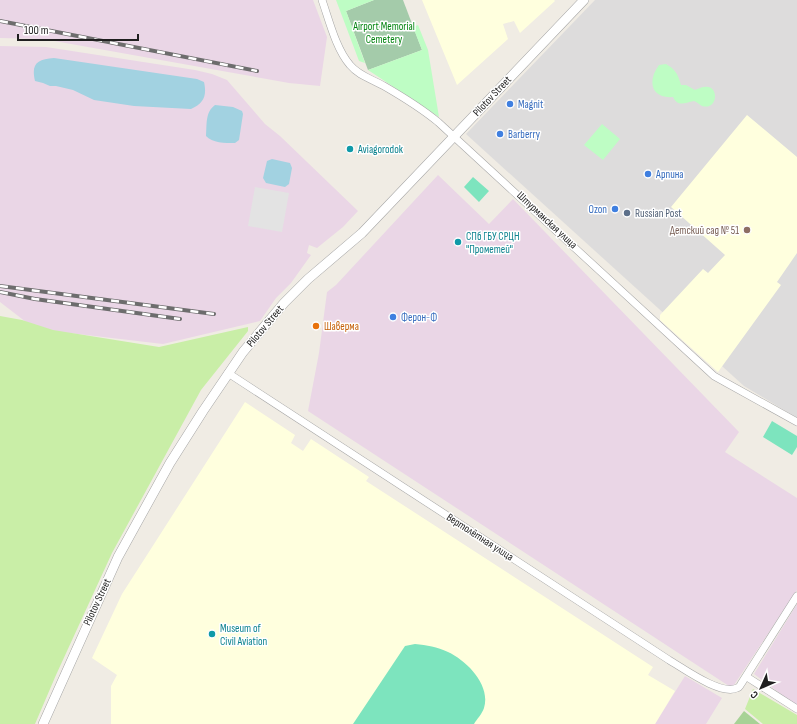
<svg xmlns="http://www.w3.org/2000/svg" width="797" height="724" font-family="'Sofia Sans Condensed',sans-serif">
<style>
.residential{fill:#dddcdc}
.industrial{fill:#ead6e6}
.education{fill:#ffffde}
.grass{fill:#c9eea7}
.forest{fill:#a7d296}
.cemetery{fill:#a4cbaa}
.park{fill:#befdc4}
.pitch{fill:#7de4be}
.parking{fill:#e3e3e3}
.water{fill:#a2d2e1}
.lines{fill:none;stroke-linecap:round;stroke-linejoin:round}
.minor-casing{stroke:#a6a6a6;stroke-width:8}
.tertiary-casing{stroke:#a6a6a6;stroke-width:10}
.minor{stroke:#fff;stroke-width:7}
.tertiary{stroke:#fff;stroke-width:9}
.rail-casing{stroke:#6d6d6d;stroke-width:4}
.rail{stroke:#fff;stroke-width:2.5;stroke-dasharray:8;stroke-linecap:butt}
.shop-dot{fill:#3f7fe0;stroke:#fff;stroke-width:1.5}
.culture-dot{fill:#0f9aa8;stroke:#fff;stroke-width:1.5}
.service-dot{fill:#5c6f8a;stroke:#fff;stroke-width:1.5}
.education-dot{fill:#8d6e63;stroke:#fff;stroke-width:1.5}
.food-dot{fill:#e8710a;stroke:#fff;stroke-width:1.5}
.labels{text-anchor:middle;dominant-baseline:central;stroke-width:3;stroke-linejoin:round;paint-order:stroke}
.park-label{font-size:11px;fill:#048511;stroke:#fff}
.street-label{font-size:11px;fill:#1f1f1f;stroke:#fff}
.shop-label{font-size:11px;fill:#366cbe;stroke:#fff;text-anchor:start}
.culture-label{font-size:11px;fill:#0d838f;stroke:#fff;text-anchor:start}
.service-label{font-size:11px;fill:#4e5e75;stroke:#fff;text-anchor:start}
.education-label{font-size:11px;fill:#785e54;stroke:#fff;text-anchor:end}
.food-label{font-size:11px;fill:#c56008;stroke:#fff;text-anchor:start}
</style>
<rect width="100%" height="100%" fill="#f0ece4"/>
<!-- residential -->
<path class="residential" d="M595 0H797V418L744 386 466 134Z"/>
<!-- industrial -->
<path class="industrial" d="M0 0H313L327 37 320 86 289 83 43 39 0 38Z
M0 46 46 47 195 70 212 74 227 80 265 124 280 136 358 211 343 227 317 248 309 245 307 253 311 255 291 283 276 298 260 321 163 344 52 331 26 322 0 302Z
M438 175 489 224 513 199 739 432 725 452 797 498V590L732 688 308 411 319 353 327 292 336 285Z
M797 604V706L754 674Z
M685 676 722 698 706 724H655Z"/>
<!-- education -->
<path class="education" d="M422 0H554L555 1 520 33 514 21 503 24 508 39 457 85Z
M747 115 797 157V253L777 282 781 285 718 372 660 320V315L703 269 708 273 725 255 671 207Z
M245 402 295 435 291 443 303 451 311 439 369 477 366 481 653 667 648 675 675 691 655 724H111V686L117 675 92 658 122 594Z"/>
<!-- grass -->
<path class="grass" d="M0 316 22 320 53 330 159 347 248 327V331L201 390 112 553 56 675 35 724H0Z
M753 689 797 715V724H763L745 709Z"/>
<!-- forest -->
<path class="forest" d="M744 711 760 724H734Z"/>
<!-- cemetery -->
<path class="cemetery" d="M374 0H403L422 50 368 70 346 11Z"/>
<!-- park -->
<path class="park" d="M336 0H374L346 11 365 63 359 61Z
M418 25 428 50 439 117 368 70 422 50 413 27Z
M666 64C675 69 678 74 681 85H686L695 90C698 89 701 87 704 87 720 84 718 111 702 106 700 105 697 102 694 101 684 103 678 107 673 97 651 99 647 81 659 65Z
M602 124 620 139 603 160 584 145Z"/>
<!-- pitch -->
<path class="pitch" d="M473 177 489 191 479 202 464 187Z
M772 421 797 436V447L792 455 763 437Z
M415 644C427 645 437 647 448 652 467 661 491 685 484 708 482 714 477 719 474 724H353L405 646Z"/>
<!-- parking -->
<path class="parking" d="M255 187 289 193 282 232 248 226Z"/>
<!-- water -->
<path class="water" d="M54 58 197 79 204 82C207 96 204 103 191 109L134 106 94 100 73 90 56 86H50L43 83 35 81C31 64 37 59 54 58Z
M215 105 233 107 242 111 243 114 239 140 235 143C225 143 212 143 206 136 207 125 205 112 215 105Z
M272 159 290 163 292 168 289 184 285 187 266 183 263 178 267 161Z"/>
<g class="lines">
<defs>
<path id="minor" d="M322 0C329 20 336 49 350 65 359 76 372 79 384 86 403 97 421 108 438 122L714 376 797 422
M228 373 669 660C683 668 721 696 737 688 738 688 740 686 741 684L797 596
M747 677 797 709"/>
<path id="tertiary" d="M43 724 118 557 170 463 203 411 243 352 284 303 308 279 362 233 584 0"/>
</defs>
<!-- minor casing -->
<use href="#minor" class="minor-casing"/>
<!-- tertiary casing -->
<use href="#tertiary" class="tertiary-casing"/>
<!-- minor -->
<use href="#minor" class="minor"/>
<!-- tertiary -->
<use href="#tertiary" class="tertiary"/>
<defs>
<path id="rail" d="M0 21 257 71
M0 286 214 314
M0 292 35 299 180 319"/>
</defs>
<!-- rail casing -->
<use href="#rail" class="rail-casing"/>
<!-- rail -->
<use href="#rail" class="rail"/>
</g>
<!-- markers -->
<g class="shop-dot">
<circle cx="510" cy="104" r="4"/>
<circle cx="500" cy="134" r="4"/>
<circle cx="648" cy="174" r="4"/>
<circle cx="615" cy="209" r="4"/>
<circle cx="393" cy="317" r="4"/>
</g>
<g class="culture-dot">
<circle cx="350" cy="149" r="4"/>
<circle cx="458" cy="242" r="4"/>
<circle cx="212" cy="634" r="4"/>
</g>
<circle class="service-dot" cx="627" cy="213" r="4"/>
<circle class="education-dot" cx="747" cy="230" r="4"/>
<circle class="food-dot" cx="316" cy="326" r="4"/>
<g class="labels">
<!-- park labels -->
<g class="park-label">
<text x="384" y="26">Airport Memorial<tspan x="384" dy="13">Cemetery</tspan></text>
</g>
<!-- street labels -->
<g class="street-label">
<text transform="translate(492 96) rotate(-47)">Pilotov Street</text>
<text transform="translate(547 220) rotate(43)">Штурманская улица</text>
<text transform="translate(265 326) rotate(-50)">Pilotov Street</text>
<text transform="translate(480 537) rotate(33)">Вертолётная улица</text>
<text transform="translate(97 602) rotate(-65)">Pilotov Street</text>
</g>
<!-- shop labels -->
<g class="shop-label">
<text x="518" y="104">Magnit</text>
<text x="508" y="134">Barberry</text>
<text x="656" y="174">Арпина</text>
<text x="607" y="209" text-anchor="end">Ozon</text>
<text x="401" y="317">Ферон-Ф</text>
</g>
<!-- culture labels -->
<g class="culture-label">
<text x="358" y="149">Aviagorodok</text>
<text x="466" y="236">СПб ГБУ СРЦН<tspan x="466" dy="13">"Прометей"</tspan></text>
<text x="220" y="628">Museum of<tspan x="220" dy="13">Civil Aviation</tspan></text>
</g>
<!-- service labels -->
<g class="service-label">
<text x="635" y="213">Russian Post</text>
</g>
<!-- education labels -->
<g class="education-label">
<text x="739" y="230">Детский сад № 51</text>
</g>
<!-- food labels -->
<g class="food-label">
<text x="324" y="326">Шаверма</text>
</g>
</g>
<!-- north arrow -->
<g transform="translate(761 688) rotate(225)" stroke="#ffffff" stroke-width="3" paint-order="stroke">
<path d="M0-3L7 15L0 10L-7 15Z" fill="#1f1f1f"/>
<text y="-6" font-size="11" font-weight="bold" text-anchor="middle" fill="#1f1f1f">С</text>
</g>
<!-- scale -->
<path d="M18 34v6h120v-6" fill="none" stroke="#1f1f1f" stroke-width="2"/>
<text x="24" y="34" font-size="12" fill="#1f1f1f" stroke="#ffffff" stroke-width="3" paint-order="stroke">100 m</text>
</svg>
